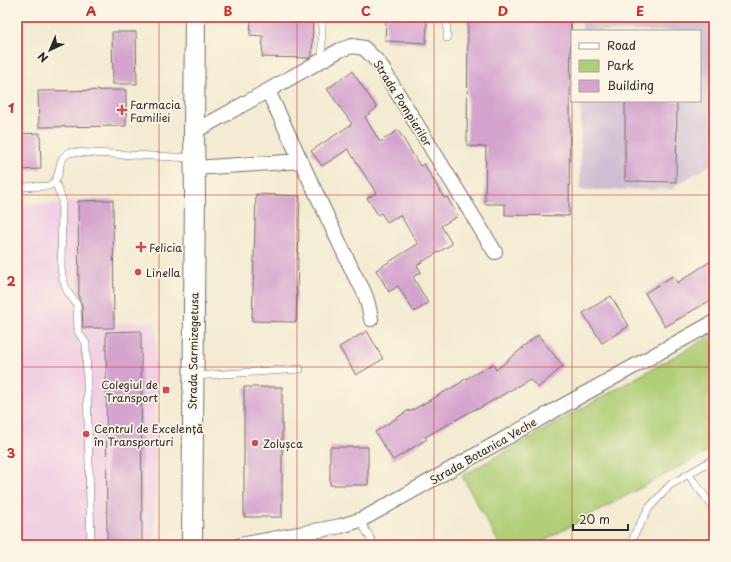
<svg xmlns="http://www.w3.org/2000/svg" width="731" height="562" font-family="'Playpen Sans',sans-serif">
<style>
.built{fill:#f1d0e3}
.industrial{fill:#cebed1}
.green{fill:#afce76;stroke:#6d7c50}
.building{fill:#d4a4ce}
.lines{fill:none;stroke-linecap:round;stroke-linejoin:round}
.service-casing{stroke:#716e65;stroke-width:8}
.minor-casing{stroke:#716e65;stroke-width:16}
.secondary-casing{stroke:#716e65;stroke-width:22}
.service{stroke:#fff;stroke-width:7}
.minor{stroke:#fff;stroke-width:14}
.secondary{stroke:#fff;stroke-width:20}
.grid{fill:none;stroke:#d62828;stroke-width:1;stroke-opacity:0.55}
.poi-dot{fill:#d1495b;stroke:#fcf5e5;stroke-width:1.5}
.labels{text-anchor:middle;dominant-baseline:central;stroke-width:3.5;stroke-linejoin:round;paint-order:stroke}
.street-label{font-size:11px;fill:#2b2b2b;stroke:#fcf5e5}
.poi-label{font-size:11px;fill:#2b2b2b;stroke:#fcf5e5;text-anchor:start}
.neatline{fill:none;stroke:#d62828;stroke-width:1.5}
.grid-label{font-size:13px;text-anchor:middle;font-weight:bold;fill:#d62828}
</style>
<rect width="100%" height="100%" fill="#fcf5e5"/>
<filter id="ink" filterUnits="userSpaceOnUse"><feTurbulence type="fractalNoise" baseFrequency=".025" numOctaves="2"/><feDisplacementMap in="SourceGraphic" scale="8" xChannelSelector="R" yChannelSelector="G"/><feConvolveMatrix kernelMatrix="1 2 1 2 8 2 1 2 1" color-interpolation-filters="sRGB"/></filter>
<filter id="wash" filterUnits="userSpaceOnUse"><feTurbulence type="fractalNoise" baseFrequency=".012" numOctaves="4" result="noise"/><feDisplacementMap in="SourceGraphic" scale="16" xChannelSelector="R" yChannelSelector="G"/><feGaussianBlur stdDeviation="0.9" result="paint"/><feColorMatrix in="noise" values="0 0 0 0 0 0 0 0 0 0 0 0 0 0 0 0 0 1.4 0 .05"/><feComposite in="paint" operator="in"/></filter>
<g filter="url(#wash)">
<rect width="100%" height="100%" fill="#f3ebd2"/>
<!-- built -->
<path class="built" d="M113 200 114 323 156 322 155 545H17V205L50 204 78 201Z"/>
<!-- industrial -->
<path class="industrial" d="M582 17H714V163L676 185 672 189 580 190 581 101H700V31H582Z"/>
<!-- green -->
<path class="green" d="M714 334V448L536 545H500L462 476Z"/>
<g id="blocks">
<!-- building -->
<path class="building" d="M251 17H313L312 56 309 58 262 57 263 36 250 35Z
M386 17H427L426 43 385 41Z
M468 17H571L569 216 505 215V204H485L486 147 467 146Z
M112 32H136L137 84H113Z
M352 71 377 108 365 117 380 142 398 130 420 166 424 164 444 198 447 197 458 216 441 226 452 244 417 265 421 272 413 277 428 303 414 312 398 286 389 292 376 270 418 244 400 215 387 222 381 213 378 215 367 198 376 193 348 149 322 166 311 151 352 124 327 89Z
M126 90V126L39 127 38 91Z
M625 101H677L676 182 625 181Z
M40 133 41 169 17 170V134Z
M256 194 300 196 296 322 252 321Z
M113 200 114 328H83L82 305 79 299 78 201Z
M714 259V298L665 327 645 293 673 276 677 283Z
M611 296 629 326 602 343 583 313Z
M141 331 142 545H107L106 332Z
M367 331 383 359 356 375 339 347Z
M538 335 563 366 538 388 530 379 478 409 477 408 425 437 427 439 393 460 375 432 409 410V412L462 382V381L493 364 496 370Z
M244 387H282V517H244Z
M330 447H368V485H330Z"/>
</g>
</g>
<g filter="url(#ink)">
<use href="#blocks" fill-opacity="0" stroke="#716e65" stroke-width="1"/>
<g class="lines">
<defs>
<path id="service" d="M322 17V60
M447 38V17
M54 182 57 186 62 200 61 269 63 280 67 291 77 305 78 332 86 343 91 545
M17 187 49 186C52 184 55 182 56 179 63 167 55 162 70 152L194 158
M194 376 300 369
M688 474 714 508
M360 520 374 545
M631 545 635 533 649 508 670 485 714 459"/>
<path id="minor" d="M268 91 355 276C365 291 368 301 371 319
M194 132 340 50 352 46 364 48 379 63 495 252
M194 168 301 161
M240 545 341 526 360 520 370 515 557 409 714 322"/>
<path id="secondary" d="M192 545 195 194 194 132 195 17"/>
</defs>
<!-- service casing -->
<use href="#service" class="service-casing"/>
<!-- minor casing -->
<use href="#minor" class="minor-casing"/>
<!-- secondary casing -->
<use href="#secondary" class="secondary-casing"/>
<!-- service -->
<use href="#service" class="service"/>
<!-- minor -->
<use href="#minor" class="minor"/>
<!-- secondary -->
<use href="#secondary" class="secondary"/>
</g>
</g>
<!-- grid -->
<path class="grid" d="M159 17V545M297 17V545M434 17V545M572 17V545M17 195H714M17 367H714"/>
<!-- markers -->
<g class="poi-dot">
<path d="M120 104h4v4h4v4h-4v4h-4v-4h-4v-4h4z"/>
<path d="M139 241h4v4h4v4h-4v4h-4v-4h-4v-4h4z"/>
<circle cx="138" cy="272" r="4"/>
<rect x="162" y="386" width="8" height="8" rx="2"/>
<circle cx="86" cy="434" r="4"/>
<circle cx="255" cy="443" r="4"/>
</g>
<g class="labels">
<!-- street labels -->
<g class="street-label">
<text transform="translate(403 103) rotate(58)">Strada Pompierilor</text>
<text transform="translate(193 351) rotate(-89)">Strada Sarmizegetusa</text>
<text transform="translate(483 451) rotate(-30)">Strada Botanica Veche</text>
</g>
<!-- poi labels -->
<g class="poi-label">
<text x="130" y="104">Farmacia<tspan x="130" dy="13">Familiei</tspan></text>
<text x="149" y="247">Felicia</text>
<text x="146" y="272">Linella</text>
<text x="158" y="384" text-anchor="end">Colegiul de<tspan x="158" dy="13">Transport</tspan></text>
<text x="94" y="428">Centrul de Excelență<tspan x="94" dy="13">în Transporturi</tspan></text>
<text x="263" y="443">Zolușca</text>
</g>
</g>
<!-- margin -->
<rect width="731" height="562" fill="none" stroke="#fcf5e5" stroke-width="44"/>
<!-- legend -->
<rect x="571" y="30" width="130" height="72" fill="#fcf5e5" stroke="#a8a49b"/>
<rect x="579" y="43" width="20" height="6" fill="#ffffff" stroke="#a8a49b"/>
<text x="607" y="50" font-size="12" fill="#2b2b2b">Road</text>
<rect x="579" y="60" width="20" height="12" fill="#afce76" stroke="#a8a49b"/>
<text x="607" y="70" font-size="12" fill="#2b2b2b">Park</text>
<rect x="579" y="80" width="20" height="12" fill="#d4a4ce" stroke="#a8a49b"/>
<text x="607" y="90" font-size="12" fill="#2b2b2b">Building</text>
<!-- north arrow -->
<g transform="translate(50 50) rotate(224)" stroke="#fcf5e5" stroke-width="3" paint-order="stroke">
<path d="M0-3L7 15L0 10L-7 15Z" fill="#2b2b2b"/>
<text y="-6" font-size="11" font-weight="bold" text-anchor="middle" fill="#2b2b2b">N</text>
</g>
<!-- scale -->
<path d="M573 524v6h55v-6" fill="none" stroke="#2b2b2b" stroke-width="2"/>
<text x="579" y="524" font-size="12" fill="#2b2b2b" stroke="#fcf5e5" stroke-width="3" paint-order="stroke">20 m</text>
<rect x="22" y="22" width="687" height="518" class="neatline"/>
<g class="grid-label">
<text x="91" y="16">A</text>
<text x="228" y="16">B</text>
<text x="366" y="16">C</text>
<text x="503" y="16">D</text>
<text x="640" y="16">E</text>
<text x="11" y="113">1</text>
<text x="11" y="286">2</text>
<text x="11" y="458">3</text>
</g>
</svg>
